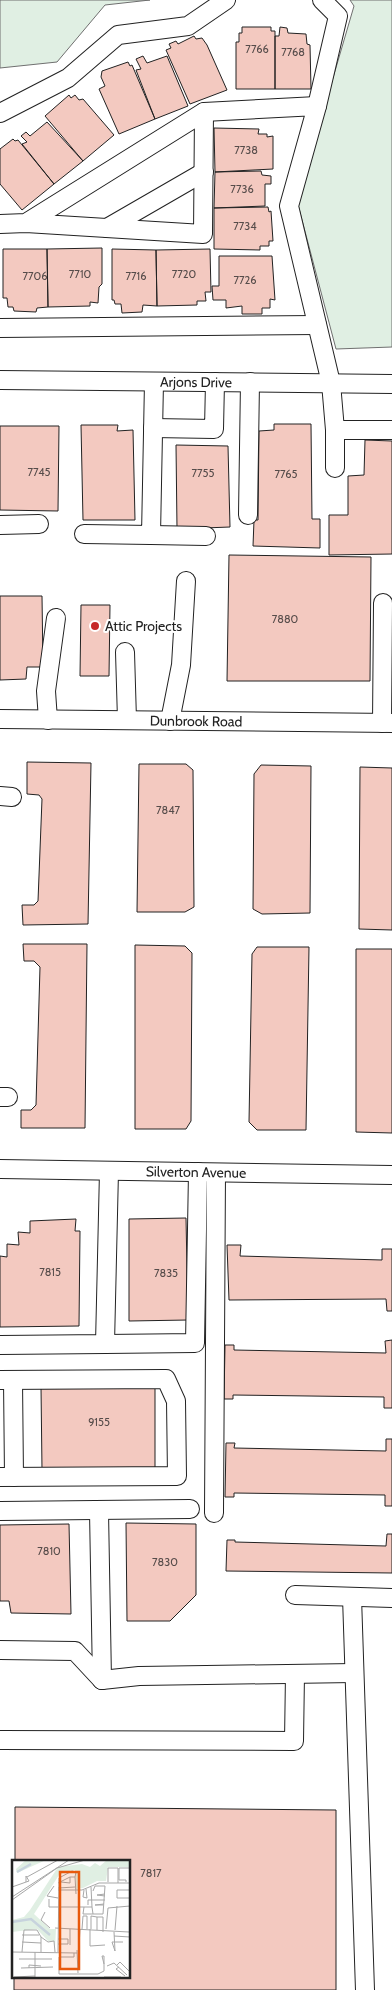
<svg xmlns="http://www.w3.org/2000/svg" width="392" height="1990" font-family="Cabin,sans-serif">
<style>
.green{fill:#e0efe3;stroke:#6f6f6f}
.building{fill:#f3c9c0;stroke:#222}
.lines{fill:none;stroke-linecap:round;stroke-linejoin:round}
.minor-casing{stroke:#222;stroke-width:20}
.minor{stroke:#fff;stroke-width:18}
.poi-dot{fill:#c62828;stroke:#fff;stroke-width:2}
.labels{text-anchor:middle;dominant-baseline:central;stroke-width:4;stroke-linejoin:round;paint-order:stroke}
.number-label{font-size:11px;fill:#564c4a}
.street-label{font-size:14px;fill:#222;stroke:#fff}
.poi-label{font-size:14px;fill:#222;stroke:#fff;text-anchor:start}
.inset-river{fill:none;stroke:#c7d3dd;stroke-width:2.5}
.inset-road{fill:none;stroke:#a7a7a7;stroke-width:1}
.view{fill:#e8590c;fill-opacity:0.15;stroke:#e8590c;stroke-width:2.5}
.inset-edge{fill:none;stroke:#222;stroke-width:2.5}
</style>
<rect width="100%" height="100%" fill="#fff"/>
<!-- green -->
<path class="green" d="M0 0H150L105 5 57 62 0 68Z
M350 0H392V347L336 349 297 201 354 6Z"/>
<!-- building -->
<path class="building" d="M242 27H271V31H275V89H236V42H239V33H242Z
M280 27 287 28 288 33 306 34 307 44 310 45 311 89H275V36H279Z
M194 36 196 39 202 38 207 45 227 90 190 104 166 50 171 48 169 44 176 41 178 44Z
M143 56 147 63 167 56 188 106 155 119 136 70 141 69 136 59Z
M128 62 130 66 132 65 155 119 119 134 99 89 105 86 101 77 102 71Z
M69 95 71 98 75 95 79 100 83 99 114 135 83 161 45 116Z
M47 122 83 161 54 184 22 144 27 142 21 136 26 132 30 136Z
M214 128 259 129 258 134H267V137L273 136V169L215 172Z
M13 139 15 141 18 140 54 184 22 210 0 184V149Z
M261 171 262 175 271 176V184H265V206L214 208 215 172Z
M268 207 269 212 271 211 273 241H269V246H260V250L214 249V208Z
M102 248V284L99 287 98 303 90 302V306L48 307 47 249Z
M3 249H47L48 307 37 308 36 312 14 311 13 307H8L7 298H3Z
M112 249 156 250 157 306 143 305 142 312 122 313 121 304H115L114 300H112Z
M210 249 211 292H205L206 301H197V305L157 306 156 250Z
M219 256H272L275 300 270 299V308H262V314H242V306L226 308V300H213L212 286H219Z
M274 424H311L312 519H320V548L253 546 254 520H258L259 431 274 430Z
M81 425H118L117 431 133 430 135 520H83Z
M0 426H59L58 511 0 510Z
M365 440 392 441V554L329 555V515H348V476L364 475Z
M176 445 228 446 230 527 177 529Z
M229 555 371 557 370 681H227Z
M0 596H42L43 667H27L26 679 0 680Z
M81 605H110L109 676H80Z
M27 762 91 763 88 924 23 925 22 905H34L38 901 42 799 39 795 27 794Z
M139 764H186L193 770 194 907 185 912H137Z
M261 765 311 766 310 913 262 914 253 909 254 774Z
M360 767 392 768V930L359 929Z
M23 944H87L85 1128H21V1110H31L36 1105 40 967 34 961H24Z
M135 945 185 946 192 953 191 1121 186 1129H135Z
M257 947H309L306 1130H257L249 1122 252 954Z
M356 949H392V1133L356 1132Z
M186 1218 188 1320 129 1321V1219Z
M76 1219 75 1231H80L79 1326 0 1327V1256L7 1257V1244L19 1245 18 1232 30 1233V1221Z
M227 1245H241L240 1256 382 1260V1249H392V1311H387L386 1299 229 1300Z
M392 1340V1408H384V1397L233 1395V1399H224L225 1345H234V1350L386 1353 385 1341Z
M155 1386V1470H42L41 1387Z
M386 1439H392V1506H385V1495L234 1493V1497H225L226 1443H235L234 1448 386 1451Z
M126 1523 196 1524V1595L170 1621H127Z
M69 1524 71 1614 11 1613 9 1601H0V1525Z
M387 1534H392V1573L226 1571 227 1540H235V1542L386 1546Z
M15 1807 336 1810V1990H14V1976H129V1861H15Z"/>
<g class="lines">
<defs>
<g id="minor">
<path d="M317 106 338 16 322 0"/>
<path d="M204 112 317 106 289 206 331 383 335 430V468"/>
<path d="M0 113 68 78 118 35 188 26 226 0"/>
<path d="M0 224 26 223 203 234 204 112 26 223"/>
<path d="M107 228 204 172"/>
<path d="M0 328 317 325"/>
<path id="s1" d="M0 380 392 384"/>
<path d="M153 428 214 429 215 382"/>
<path d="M335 430H392"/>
<path d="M248 515 250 382"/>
<path d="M0 525 39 524"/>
<path d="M84 534 151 535 154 382"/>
<path d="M151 535 206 536"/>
<path d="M125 652 127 720"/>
<path id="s2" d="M0 719 392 723"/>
<path d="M48 720 46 691 56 618"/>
<path d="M170 721 181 665 186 581"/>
<path d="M382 723 383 603"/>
<path d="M0 796 12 797"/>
<path d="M0 1097H8"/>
<path id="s3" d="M0 1169 392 1175"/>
<path d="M105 1344 195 1343 198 1172"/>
<path d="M0 1345 105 1344 109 1171"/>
<path d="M0 1380 166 1379 176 1401 177 1476 0 1477"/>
<path d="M13 1380 14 1477"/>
<path d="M0 1511 190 1509"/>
<path d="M99 1511 102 1680"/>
<path d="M214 1513 216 1173"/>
<path d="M295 1595 392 1598"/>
<path d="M352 1597 365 1990"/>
<path d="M0 1650 75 1651 102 1680"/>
<path d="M102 1680 139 1676 354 1673"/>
<path d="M0 1740 294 1741 295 1674"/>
</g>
</defs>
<!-- minor casing -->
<use href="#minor" class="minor-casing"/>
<!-- minor -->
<use href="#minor" class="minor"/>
</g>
<!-- markers -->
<circle class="poi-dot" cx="95" cy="626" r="5"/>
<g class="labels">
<!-- number labels -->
<g class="number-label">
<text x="257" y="49">7766</text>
<text x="293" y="52">7768</text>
<text x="246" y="150">7738</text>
<text x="242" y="189">7736</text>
<text x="245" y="226">7734</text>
<text x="80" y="274">7710</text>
<text x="184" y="274">7720</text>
<text x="35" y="276">7706</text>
<text x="136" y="276">7716</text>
<text x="245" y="280">7726</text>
<text x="39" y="472">7745</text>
<text x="203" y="473">7755</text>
<text x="286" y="474">7765</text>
<text x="285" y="619">7880</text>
<text x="168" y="810">7847</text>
<text x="50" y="1272">7815</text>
<text x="166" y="1273">7835</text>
<text x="99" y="1422">9155</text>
<text x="49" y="1551">7810</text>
<text x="165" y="1562">7830</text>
<text x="151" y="1873">7817</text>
</g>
<!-- street labels -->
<g class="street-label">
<text stroke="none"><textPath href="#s1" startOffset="196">Arjons Drive</textPath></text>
<text stroke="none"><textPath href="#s2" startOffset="196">Dunbrook Road</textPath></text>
<text stroke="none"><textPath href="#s3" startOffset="196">Silverton Avenue</textPath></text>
</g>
<!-- poi labels -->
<g class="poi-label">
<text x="105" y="626">Attic Projects</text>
</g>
</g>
<!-- overview -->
<g transform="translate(12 1860)">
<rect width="118" height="118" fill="#fff"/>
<path d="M14 0H34L5 13 4 9ZM95 0H117V7H96L94 21H85L71 28 64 29 63 10 53 12 47 15 22 54 38 69H44L43 87 42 81H36L25 69 0 72V60L12 57 18 50 46 7 70 4 78 7 83 3 88 6Z" fill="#e0efe3"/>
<path class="inset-river" d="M5 12 19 4M0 62 19 59 38 75"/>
<path class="inset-road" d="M15 17 46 0M58 17H63L64 34M96 22V8H106V23M114 22V20H107V8H118M46 23 58 17V23L49 22M42 26 35 36 46 38M0 27 17 21 14 16V22M46 28 63 27M46 30H70L87 23H118M72 30 71 37 75 38 74 29M118 30H105V38H118M93 34 85 35 93 36M0 37 57 0M37 39V47H46M0 40 45 8 73 0M76 45V40H93M91 45H83L92 44M46 47H80L79 27M72 47 71 54H81M80 47 81 54H91L93 26H83L81 31M118 50V77M33 52 29 60 38 68M85 57H91V72M43 68 117 72M70 69 71 56H75V69M78 69V86L93 85M79 69V56L85 57V70M94 69 96 48 118 46M103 70 105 46M102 72 103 91M10 75H27M102 76 118 77M10 82 29 83V92M29 83V77L36 82 42 81 43 92M46 84H56V79H46M58 85V69M67 86 68 69M65 90 66 113M103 91 100 82H111M0 92 65 93M10 92 12 70H25L29 77M46 92 47 18 60 11 64 12 63 17M62 93V97H47V114H86L92 111V96H90L92 104M7 99H40M105 105 108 102 118 112M95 106 102 103 115 115M107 107 104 109 113 116M9 108 41 107M17 108V105L29 106M2 117 23 116M23 117V92M92 117H109"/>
<path class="view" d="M48 12H67V109H48Z"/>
<rect width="118" height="118" class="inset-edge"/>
</g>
</svg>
